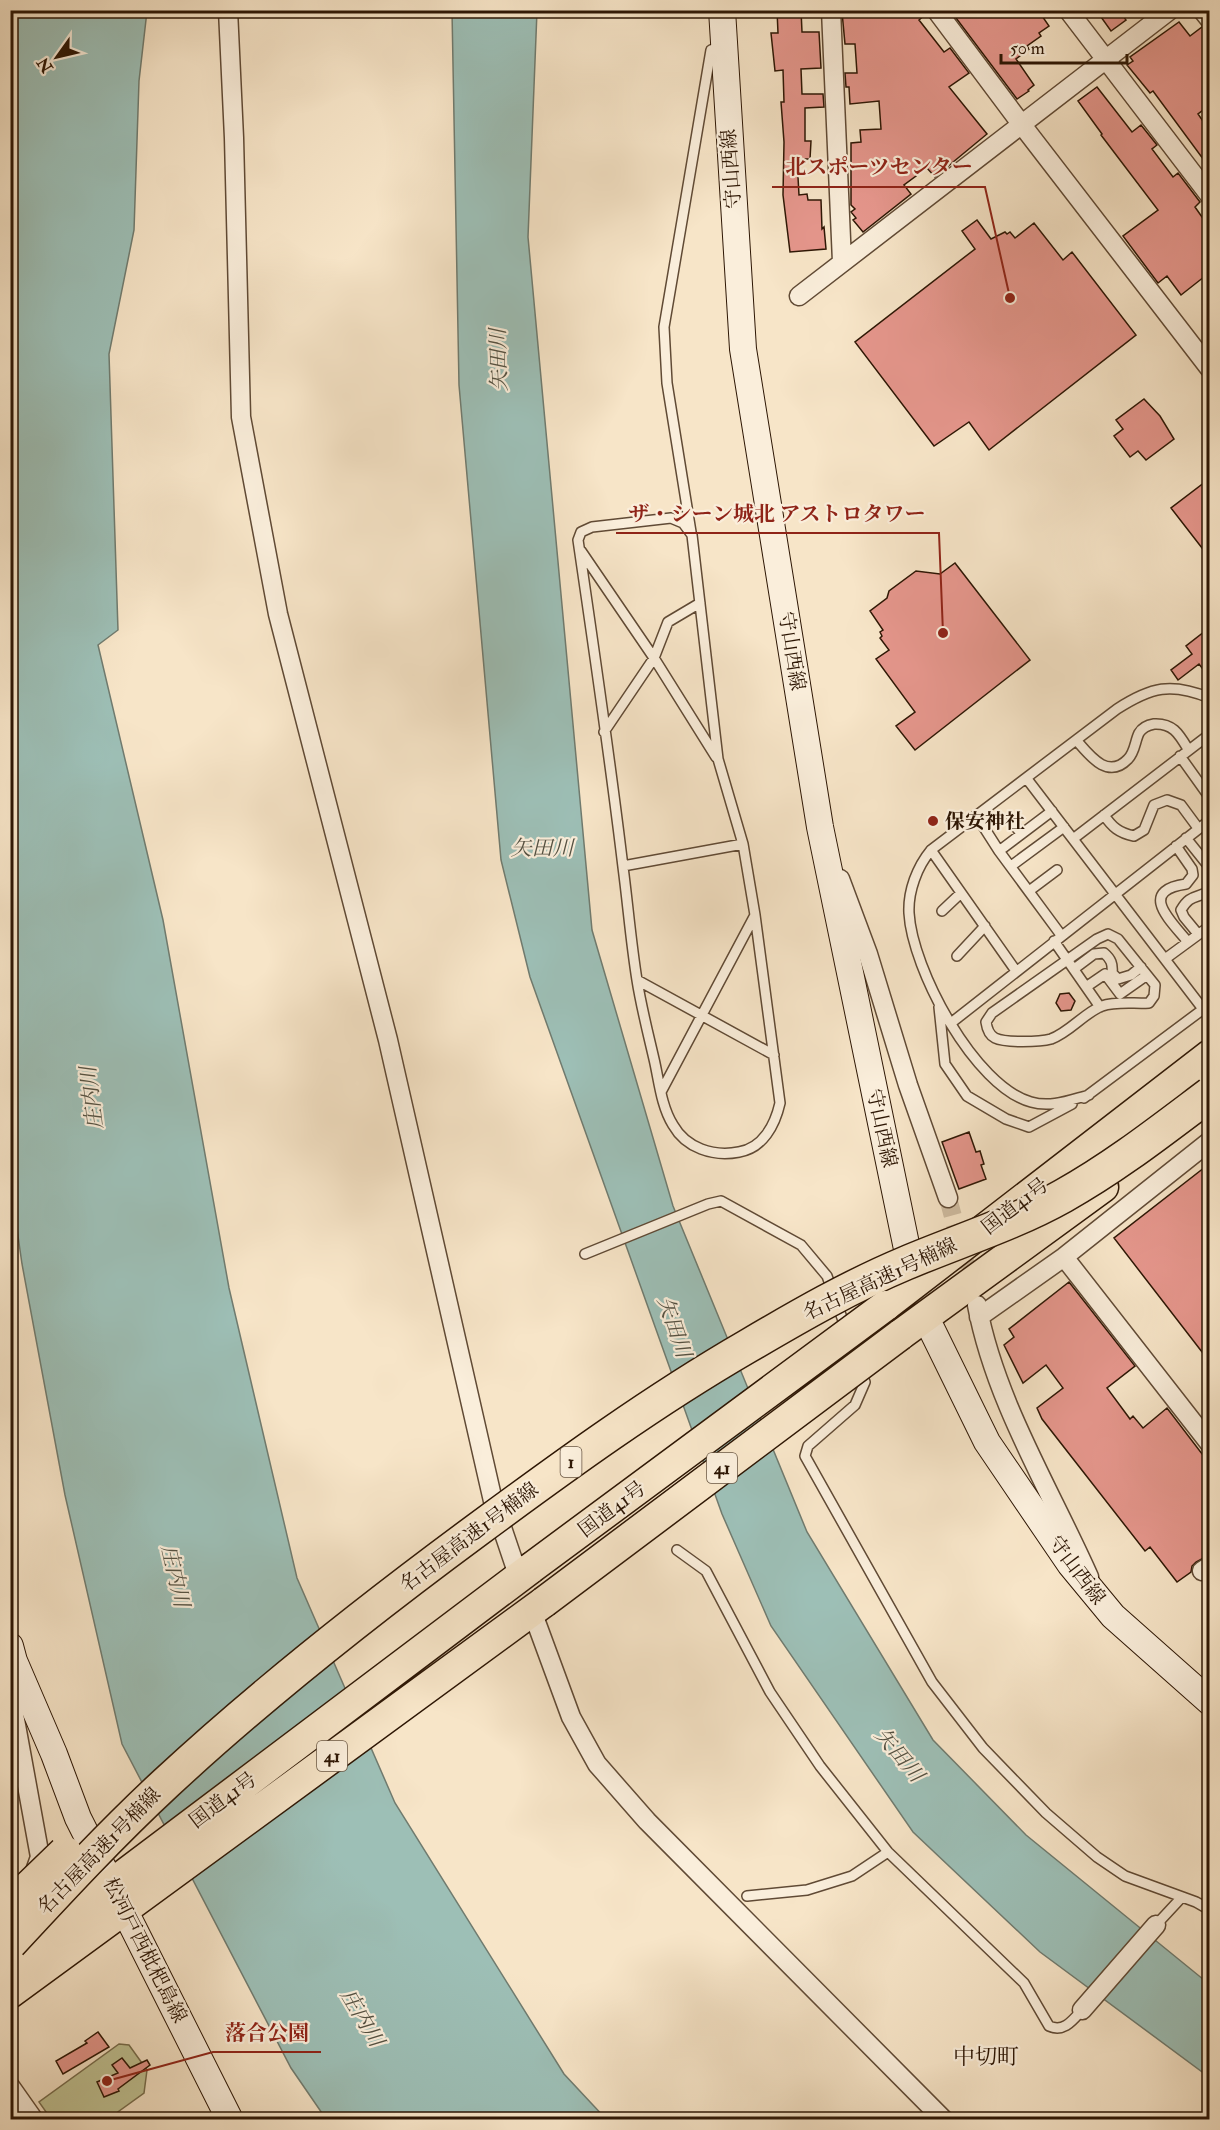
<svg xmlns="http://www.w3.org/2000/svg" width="1220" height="2130" font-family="'IM FELL Double Pica','Noto Serif JP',serif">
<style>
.green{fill:#c0c394;stroke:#766c4c;stroke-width:1.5}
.water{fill:#9dbfb6;stroke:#707b6f;stroke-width:1.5}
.building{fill:#e5968c;stroke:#2d1604;stroke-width:1.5}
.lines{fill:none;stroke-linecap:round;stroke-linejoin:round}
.minor-tunnel{stroke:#cfbca1;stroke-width:18;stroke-dasharray:18 9;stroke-linecap:butt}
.service-casing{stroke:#604a35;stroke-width:12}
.minor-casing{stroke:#604a35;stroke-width:21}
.secondary-casing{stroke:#2d1604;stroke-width:28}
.trunk-casing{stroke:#2d1604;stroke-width:33}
.service{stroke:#faeedb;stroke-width:9}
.minor{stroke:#faeedb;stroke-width:18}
.secondary{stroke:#faeedb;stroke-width:26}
.trunk{stroke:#f7e5c8;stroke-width:30}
.trunk-bridge-casing{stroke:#2d1604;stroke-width:33;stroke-linecap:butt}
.motorway-bridge-casing{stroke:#2d1604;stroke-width:36;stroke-linecap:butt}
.trunk-bridge{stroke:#f7e5c8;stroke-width:30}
.motorway-bridge{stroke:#f7e5c8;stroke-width:33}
.poi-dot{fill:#8f2418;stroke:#faeedb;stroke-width:2}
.labels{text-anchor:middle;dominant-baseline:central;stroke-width:4.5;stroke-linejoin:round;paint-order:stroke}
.shield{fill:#faeedb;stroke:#6a5744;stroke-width:1.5}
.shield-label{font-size:18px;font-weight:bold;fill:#2d1604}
.street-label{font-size:20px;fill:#2d1604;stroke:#faeedb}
.poi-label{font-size:20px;font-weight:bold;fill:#2d1604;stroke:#faeedb;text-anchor:start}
.water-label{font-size:21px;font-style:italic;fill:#545142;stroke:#faeedb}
.quarter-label{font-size:22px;fill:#2d1604;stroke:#faeedb}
.leader{fill:none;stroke:#8f2418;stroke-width:2}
.callout-dot{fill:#8f2418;stroke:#faeedb;stroke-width:2}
.callout-label{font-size:21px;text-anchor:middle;font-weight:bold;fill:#8f2418;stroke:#faeedb;stroke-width:4.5;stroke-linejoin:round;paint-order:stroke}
</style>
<rect width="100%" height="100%" fill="#f7e5c8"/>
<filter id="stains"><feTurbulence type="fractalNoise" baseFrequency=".00333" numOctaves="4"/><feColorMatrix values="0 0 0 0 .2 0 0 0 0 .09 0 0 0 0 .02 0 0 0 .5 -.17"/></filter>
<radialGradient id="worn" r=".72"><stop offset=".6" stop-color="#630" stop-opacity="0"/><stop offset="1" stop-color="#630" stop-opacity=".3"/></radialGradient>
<!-- green -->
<path class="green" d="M119 2044 129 2045 147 2070 144 2093 108 2119H51L39 2102Z"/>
<!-- water -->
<path class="water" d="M10 11H147L139 81 134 230 109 354 118 630 98 645 163 920 229 1288 297 1578 395 1803 564 2074 606 2119H326L291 2068 122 1744 65 1495 22 1264 10 1180Z
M452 11H537L528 237 592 930 673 1206 807 1532 933 1740 1026 1835 1209 1984V2077L1040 1952 913 1832 771 1626 722 1514 530 977 501 860 459 385Z"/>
<!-- building -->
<path class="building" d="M777 10H801L802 32H819L821 68 801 69 802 94H823L824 107 805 108V141H811L810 159H797L799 195 807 194 808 200H821L822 229 824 227 826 249 790 252 783 195 784 142 781 102H784L783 70 775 71 771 33H778Z
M844 10H925L926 14 919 20 944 52 950 48 969 73 949 87 987 134 935 177 927 168 904 185 911 194 863 232 853 220 856 218 851 212 855 209 851 205V143L861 142 860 130 881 129 879 101 850 104 849 87H846L845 73H857L855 44H845L842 12Z
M950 10H1038L1049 26 1039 33 1041 36 1027 46 1029 49 1016 59 1034 85 1028 90 1029 91 1017 99Z
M1096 10H1119L1126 20 1111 31Z
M1179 22 1190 36 1202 27 1209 33V97L1203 102 1207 107 1198 114 1209 130V167L1153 91 1150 93 1127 65 1133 61 1130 57Z
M1097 87 1132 132 1141 125 1157 145 1152 149 1173 177 1178 173 1200 202 1195 207 1209 227V273L1181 295 1167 276 1158 283 1123 236 1158 210 1101 135 1102 134 1078 101Z
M977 220 991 239 1005 232 1007 234 1010 232 1015 238 1034 223 1063 260 1072 252 1136 335 989 450 969 422 934 446 855 342 975 249 962 231Z
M1144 399 1160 416 1174 439 1146 460 1138 451 1130 457 1114 436 1123 429 1116 420Z
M1209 479V557L1171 508Z
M955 563 1030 660 915 750 896 726 915 712 876 659 889 650 880 638 882 636 880 632 883 630 870 611 887 598 889 591 916 571 940 574Z
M1209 628V677L1199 664 1178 680 1171 670 1192 654 1186 646Z
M1069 993 1075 1001 1071 1010 1061 1011 1056 1003 1060 994Z
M969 1132 976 1152 980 1151 984 1164 981 1165 986 1179 959 1189 942 1142Z
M1209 1164V1361L1114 1238Z
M1069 1282 1135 1366 1107 1388 1130 1419 1133 1416 1143 1428 1167 1408 1209 1463V1555L1196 1562 1192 1566 1191 1572 1177 1582 1150 1547 1145 1551 1042 1419 1037 1408 1063 1388 1046 1365 1023 1383 1004 1345 1014 1337 1009 1329Z
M98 2032 109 2047 63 2074 56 2061 87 2043 85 2041Z
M122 2058 130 2068 147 2060 150 2065 118 2089 119 2091 104 2097 97 2082 118 2073 112 2065Z"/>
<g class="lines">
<!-- minor-tunnel -->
<path class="minor-tunnel" d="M948 1198 973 1291"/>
<defs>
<path id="service" d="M671 518 683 523 692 535 718 759 743 844 755 915 780 1103C775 1125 763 1148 739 1152 713 1157 686 1148 673 1125 661 1106 659 1080 654 1059 648 1033 641 1006 637 980 631 943 628 905 623 867 610 758 594 649 578 540L581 532 592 527Z
M691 532 667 383 664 327 711 50 721 46
M581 551 654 658 716 757
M604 732 654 658 668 622 700 603
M1077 741C1090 756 1108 780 1128 759 1135 752 1135 741 1139 733 1142 728 1148 725 1154 724 1173 723 1179 734 1188 749
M1180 756 1210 798
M1027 779 1203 1009
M976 815 999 851 1061 935
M1104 815C1112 827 1119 833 1134 836L1144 830 1154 805 1167 800 1181 805 1198 828
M1012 821 1021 834
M1186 838 1210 868
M1073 839 1210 734
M1176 846 1192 869 1193 875 1186 884C1137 891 1171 921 1188 942
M931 850 1016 971
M999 851 1052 811
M623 866 743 844
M1011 866 1064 827
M1029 891 1057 870
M942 911 961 893
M1108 934 1118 939 1155 985 1154 996 1149 1003C1135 1004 1116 1001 1102 1006 1084 1013 1070 1032 1051 1039 1040 1042 1005 1043 995 1038 989 1035 987 1029 986 1022L992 1013 1097 939Z
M1198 934 1184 917 1181 910C1190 894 1196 899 1210 891
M1054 941 1100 1007
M957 956 985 926
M1165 959 1210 926
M1074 969 1094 954 1104 953C1111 959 1113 964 1112 973L1118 979 1131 975 1141 967
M637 980 774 1055
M1086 987 1105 974 1120 994 1147 975
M939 1007 945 1064 967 1096 1006 1119 1029 1127 1072 1104
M951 1023 1210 820
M661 1092 755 915
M1089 1095C1070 1100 1051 1108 1031 1102 975 1087 912 969 909 913 908 891 917 867 931 850L1117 709C1151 687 1171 682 1210 698
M1084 1098 1210 1004
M585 1254 708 1204 721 1201 801 1245 827 1276 846 1329
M860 1370 865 1382 855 1405 808 1446 805 1456 932 1682 983 1748 1046 1813 1097 1857 1125 1876 1196 1902 1210 1910
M677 1550 706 1571 770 1692 820 1766 888 1852 1024 1983 1049 2026C1064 2033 1073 2020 1082 2010
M747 1896 807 1890 852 1876 888 1852
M1156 1925 1182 1897"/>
<path id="minor" d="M228 10 234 138 241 417 278 614 388 1040 493 1501 519 1578
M831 10 842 262
M936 10 1022 125 1210 369
M1068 10 1210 196
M1202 10 1210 20
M799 296 1170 10
M840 879 868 954 908 1085 948 1198
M1064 1257 1210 1444
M977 1305C995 1401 1050 1489 1089 1577
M979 1317 1064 1257 1210 1141
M1202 1571 1210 1566
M532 1611 571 1717 597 1764 647 1821 944 2120
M10 1692 40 1857 35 1871 36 1877
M1082 2010 1156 1925
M10 2086 34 2120"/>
<path id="secondary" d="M722 10 743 349 820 827 913 1278
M924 1318 932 1330 987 1442 1070 1564 1113 1616 1210 1702
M10 1646 14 1661 54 1754 78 1818 230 2120"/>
<path id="trunk" d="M885 1306 1210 1055
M900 1335 1103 1187
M10 1957 92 1899 531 1568
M10 1993 544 1602"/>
</defs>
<!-- service casing -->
<use href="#service" class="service-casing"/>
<!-- minor casing -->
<use href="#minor" class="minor-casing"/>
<!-- secondary casing -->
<use href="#secondary" class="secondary-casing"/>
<!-- trunk casing -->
<use href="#trunk" class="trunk-casing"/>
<!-- service -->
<use href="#service" class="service"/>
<!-- minor -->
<use href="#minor" class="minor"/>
<!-- secondary -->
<use href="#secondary" class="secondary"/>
<!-- trunk -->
<use href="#trunk" class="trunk"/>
<defs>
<path id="trunk-bridge" d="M531 1568 885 1306
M544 1602 900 1335"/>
<path id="motorway-bridge" d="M10 1906 65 1853
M10 1943C61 1888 111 1834 166 1783 264 1692 370 1609 477 1530 565 1465 653 1401 748 1346 799 1316 851 1286 906 1263 958 1241 1013 1224 1063 1196 1115 1167 1162 1130 1210 1094"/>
</defs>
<!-- trunk-bridge casing -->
<use href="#trunk-bridge" class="trunk-bridge-casing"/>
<!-- motorway-bridge casing -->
<use href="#motorway-bridge" class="motorway-bridge-casing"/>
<!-- trunk-bridge -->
<use href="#trunk-bridge" class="trunk-bridge"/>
<!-- motorway-bridge -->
<use href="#motorway-bridge" class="motorway-bridge"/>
</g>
<!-- markers -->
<circle class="poi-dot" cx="933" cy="821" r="6"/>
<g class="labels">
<!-- shield labels -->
<g class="shield">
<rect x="560.5" y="1447" width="21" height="30" rx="4.5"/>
<rect x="707" y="1453" width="30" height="30" rx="4.5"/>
<rect x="317" y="1741" width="30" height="30" rx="4.5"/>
</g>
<g class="shield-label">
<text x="571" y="1462">1</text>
<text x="722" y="1468">41</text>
<text x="332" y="1756">41</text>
</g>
<!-- street labels -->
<g class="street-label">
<text transform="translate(731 169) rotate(-94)">守山西線</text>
<text transform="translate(792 651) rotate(81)">守山西線</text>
<text transform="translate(882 1128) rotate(78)">守山西線</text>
<text transform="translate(1015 1206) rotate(-38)">国道41号</text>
<text transform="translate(880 1279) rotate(-25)">名古屋高速1号楠線</text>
<text transform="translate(612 1509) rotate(-37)">国道41号</text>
<text transform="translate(469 1537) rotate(-37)">名古屋高速1号楠線</text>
<text transform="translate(1077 1570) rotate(53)">守山西線</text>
<text transform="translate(223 1800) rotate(-37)">国道41号</text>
<text transform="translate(99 1851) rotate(-46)">名古屋高速1号楠線</text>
<text transform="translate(145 1950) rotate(63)">松河戸西枇杷島線</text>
</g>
<!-- poi labels -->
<g class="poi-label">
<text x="945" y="821">保安神社</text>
</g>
<!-- water labels -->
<g class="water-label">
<text transform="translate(499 360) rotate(-92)">矢田川</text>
<text x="542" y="848">矢田川</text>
<text transform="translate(92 1098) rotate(-97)">庄内川</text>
<text transform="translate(674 1327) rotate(71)">矢田川</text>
<text transform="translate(175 1576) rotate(77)">庄内川</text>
<text transform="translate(899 1755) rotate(50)">矢田川</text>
<text transform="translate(362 2018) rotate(59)">庄内川</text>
</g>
<!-- quarter labels -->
<g class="quarter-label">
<text x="986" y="2057">中切町</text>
</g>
</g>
<!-- callouts -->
<path class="leader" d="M1010 298L985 187H772M943 633L939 533H616M107 2081L213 2052H321"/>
<g class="callout-dot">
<circle cx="1010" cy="298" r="6"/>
<circle cx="943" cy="633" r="6"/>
<circle cx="107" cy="2081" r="6"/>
</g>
<g class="callout-label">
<text x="879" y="174">北スポーツセンター</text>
<text x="777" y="521">ザ・シーン城北 アストロタワー</text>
<text x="267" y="2040">落合公園</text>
</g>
<!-- margin -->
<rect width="1220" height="2130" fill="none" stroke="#f7e5c8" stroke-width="36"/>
<rect x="12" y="12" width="1196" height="2106" fill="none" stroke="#2d1604" stroke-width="3"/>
<rect x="18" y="18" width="1184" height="2094" fill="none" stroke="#2d1604" stroke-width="1.5"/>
<!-- north arrow -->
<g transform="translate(57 57) rotate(236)" stroke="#faeedb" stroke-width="4.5" paint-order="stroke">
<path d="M0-4.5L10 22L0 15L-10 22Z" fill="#2d1604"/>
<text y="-9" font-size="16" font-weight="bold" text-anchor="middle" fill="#2d1604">N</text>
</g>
<!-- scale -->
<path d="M1001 54v9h126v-9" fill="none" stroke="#2d1604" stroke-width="3"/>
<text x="1010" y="54" font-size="18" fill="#2d1604" stroke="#faeedb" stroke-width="4.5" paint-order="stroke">50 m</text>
<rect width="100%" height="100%" filter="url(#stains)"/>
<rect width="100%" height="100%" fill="url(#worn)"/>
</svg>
